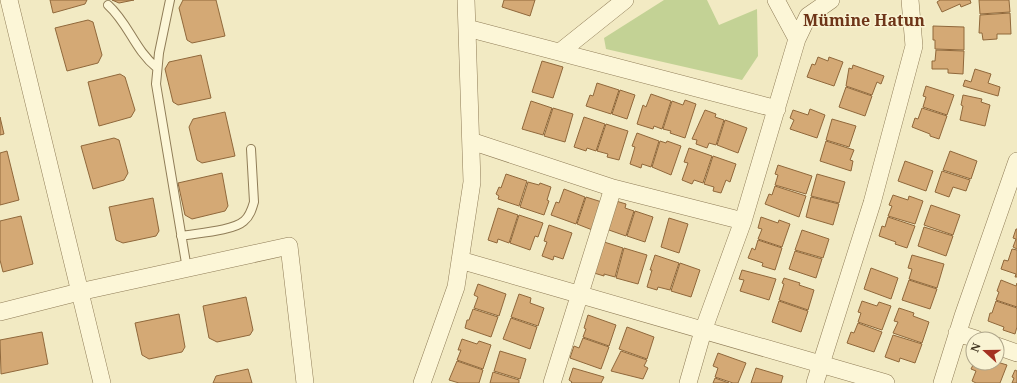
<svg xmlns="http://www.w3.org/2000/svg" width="1017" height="383" font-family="'Noto Serif',serif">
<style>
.green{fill:#c3d295}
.building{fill:#d4a975;stroke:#90683b}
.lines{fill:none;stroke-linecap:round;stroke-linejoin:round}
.lane-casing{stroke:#8f7c57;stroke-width:10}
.street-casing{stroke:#8f7c57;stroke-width:18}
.lane{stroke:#fcf6d7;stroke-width:8}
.street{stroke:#fcf6d7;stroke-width:17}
.labels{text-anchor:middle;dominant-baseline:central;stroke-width:3;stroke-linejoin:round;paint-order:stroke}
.district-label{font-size:16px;font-weight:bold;fill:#6e3518;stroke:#f9f3d3}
</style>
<rect width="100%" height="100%" fill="#f2eac3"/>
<!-- green -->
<path class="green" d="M664 0H707L719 25 757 9 758 56 742 80 606 49 604 38Z"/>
<!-- building -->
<path class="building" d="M50 0H87L85 4 53 13Z
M112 0H134L119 3Z
M183 0H216L225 36 192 43 187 40 179 8Z
M504 0H535L530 16 502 7Z
M940 0H970L971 3 961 7 960 4 942 12 937 2Z
M979 0H1009L1010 12 980 14Z
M1010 13 1011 34H997V39L983 40 982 33H979L980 15Z
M88 20 93 22 102 55 98 63 67 71 55 28Z
M933 26 964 27V50L935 49V40H933Z
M936 50 964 51 963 74 948 73V69H932V61H935Z
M201 55 211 98 178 105 173 102 165 69 169 62Z
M818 57 828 61 829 57 843 62 834 86 807 77 812 64 815 65Z
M542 61 563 67 553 98 532 92Z
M853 65 884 76 881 84 877 82 872 95 846 86 849 68 852 69Z
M975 69 991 74 988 83 1000 87 998 96 963 86 965 80 971 82Z
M120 74 125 77 135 110 131 117 99 126 88 82Z
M597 83 619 90 611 114 586 106 590 95 593 96Z
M926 86 954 95 947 115 923 107 926 97 923 96Z
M846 87 872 96 865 116 839 107Z
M620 90 635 95 627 119 612 114Z
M651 94 671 101 662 129 654 126 653 129 637 124 643 105 646 107Z
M963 95 982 99 981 102 990 105 985 126 960 120 963 106 961 105Z
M685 100 696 104 685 138 670 133 671 131 663 129 672 101 683 105Z
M531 101 552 108 543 135 522 129Z
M553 108 573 114 565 142 544 136Z
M922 108 947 116 939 139 930 136V134L912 127 915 118 918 119Z
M810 109 825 115 817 138 790 129 794 120 790 118 793 110 808 115Z
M705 110 716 114 715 117 724 120 716 145 709 143 707 148 696 144 697 140 692 139Z
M225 112 235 156 202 163 197 160 189 127 193 119Z
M0 117 4 134 0 135Z
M584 117 605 124 596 151 587 148 586 151 574 147Z
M832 119 856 126 849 147 826 140Z
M725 120 747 128 738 153 717 145Z
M606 124 628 131 619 160 607 157 608 154 597 151Z
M637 133 659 141 651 167 642 164 641 168 630 164 635 147 632 146Z
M114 138 119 140 128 173 124 180 93 189 81 146Z
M660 141 666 143 667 141 681 146 671 175 652 167Z
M826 141 854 150 850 160 853 161 851 171 820 161Z
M689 148 712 156 703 183 694 180 692 184 682 180 688 163 684 162Z
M7 151 19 200 0 205V153Z
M950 151 977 161 971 179 943 170Z
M713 156 736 164 730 182 726 180 721 193 713 191 714 187 704 184Z
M905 161 933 171 926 191 898 181Z
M778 165 812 176 806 194 775 185 778 175 775 174Z
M942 171 970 180 966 191 953 187 949 197 935 192Z
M222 173 228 206 225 211 192 219 185 215 178 183Z
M506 174 527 181 519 206 498 199 499 196 496 194 499 187 501 188Z
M817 174 845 182 839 203 811 196Z
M528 182 539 185 540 183 551 187 547 200 549 201 544 215 520 207Z
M775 186 806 196 799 217 765 204 769 194 772 195Z
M564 189 585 197 576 224 551 215 556 202 559 203Z
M893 195 908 200 909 196 923 201 915 224 888 216 892 206 889 205Z
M586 197 605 203 595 231 577 224Z
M811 197 839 204 833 225 806 217Z
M153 198 159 231 156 236 123 243 116 240 109 207Z
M616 201 626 204 625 208 634 211 626 236 606 229Z
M931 205 960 215 953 235 924 225Z
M498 208 518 215 509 243 498 239 497 243 488 240Z
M635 211 653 217 645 242 627 236Z
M519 215 543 223 538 237 535 236 530 250 510 243Z
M21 216 33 264 3 272 0 260V221Z
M761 217 778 223 779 220 790 224 782 247 758 239 762 229 758 228Z
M888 217 915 226 907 248 895 244 896 242 879 236 882 226 885 227Z
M669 218 688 224 679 253 661 247Z
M549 225 572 233 563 259 554 256 553 260 542 256 547 242 544 241Z
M924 227 953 236 946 256 918 246Z
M1016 229H1017V249L1013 247 1016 239 1013 238Z
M802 230 829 239 823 258 795 250Z
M758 240 782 248 775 270 762 266 763 263 748 258 752 248 755 250Z
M601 241 623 248 615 277 604 274V276L594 273Z
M624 248 647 255 638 284 616 278Z
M1012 249 1017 250V277H1015L1016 274 1001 269 1004 260 1008 261Z
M795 251 822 259 816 278 789 269Z
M655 255 679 263 670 290 658 287 657 290 647 287 652 270H650Z
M912 255 944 264 937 288 909 279 912 269 908 268Z
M680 263 700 270 691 297 671 291Z
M871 268 898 278 891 299 864 289Z
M742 270 776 279 769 300 740 291 744 280 739 279Z
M784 278 800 283 799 285 814 290 808 310 779 300 784 284 782 283Z
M909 280 937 289 930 309 902 300Z
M1001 280 1016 286 1017 283V307L996 300 999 292 997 291Z
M478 284 506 294 499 316 474 308 478 297 474 295Z
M519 294 531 298 530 303 544 308 538 326 511 317Z
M246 297 253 330 250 335 217 342 209 338 203 306Z
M779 301 808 311 801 332 772 322Z
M862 301 877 306 879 302 891 306 882 330 858 322 861 313 858 312Z
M996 301 1017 308V327L1015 334 1003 330 1004 327 988 321 990 313H992Z
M899 308 914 313 913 316 929 322 922 343 893 333 898 322 894 321Z
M473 309 498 317 491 337 465 328 467 320H469Z
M179 314 185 347 182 352 149 359 142 355 135 323Z
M588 315 616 325 609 346 583 337 586 329 584 328Z
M511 318 537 327 530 349 503 339Z
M858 323 882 332 874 352 847 343 851 332 854 333Z
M627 327 654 337 647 359 619 349Z
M42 332 48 364 1 374 0 340Z
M893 335 922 344 915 363 900 358 899 362 885 357Z
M583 338 609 347 601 369 570 358 574 346 579 348Z
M462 339 477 344 479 341 491 345 483 369 457 360 461 350H458Z
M500 351 526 359 520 379 494 371Z
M621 351 647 360 644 366 648 368 643 379 611 371Z
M718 353 746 363 738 383H733L715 377 718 368 713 366Z
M457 361 483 370 479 383H459L449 380Z
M997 362 1007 365 1000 383H976L972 381 976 371 971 369 974 363H986L993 366 994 363H997Z
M573 368 604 377 601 383H571L572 382 569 380Z
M756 368 783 376 781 383H751Z
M248 369 252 383H213L216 376Z
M1015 370 1017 371V383H1012L1014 378 1012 377Z
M493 372 519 380V383H490Z
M715 378 729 383H713Z"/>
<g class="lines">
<defs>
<path id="lane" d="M170 0 159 53 156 84 187 269
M108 5C129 24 134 49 157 68
M181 236C197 233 233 231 244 221 250 216 252 209 254 202L251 149"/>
<path id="street" d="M9 0 102 383
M776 0 797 39
M467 28 777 109
M560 52 625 0
M471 141 613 188 743 221
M460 260 886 383
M0 312 79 292 289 246 305 383
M957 333 976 339
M997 346 1017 353
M422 383 456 287 472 182 466 0
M552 383 613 188
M688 383 703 331 743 221 797 39 808 16 831 0
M815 383 872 203 914 46 910 0
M942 383 963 316 1017 161"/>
</defs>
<!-- lane casing -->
<use href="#lane" class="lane-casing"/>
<!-- street casing -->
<use href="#street" class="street-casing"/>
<!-- lane -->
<use href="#lane" class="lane"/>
<!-- street -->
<use href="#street" class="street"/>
</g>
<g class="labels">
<!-- district labels -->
<g class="district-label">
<text x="864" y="20">Mümine Hatun</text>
</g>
</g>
<!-- north arrow -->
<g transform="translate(985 351) rotate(291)"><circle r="19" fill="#f9f3d3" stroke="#aea58a"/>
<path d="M0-3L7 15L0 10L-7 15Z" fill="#a43121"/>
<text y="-6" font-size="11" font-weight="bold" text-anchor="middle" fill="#3d311d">N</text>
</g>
</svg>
